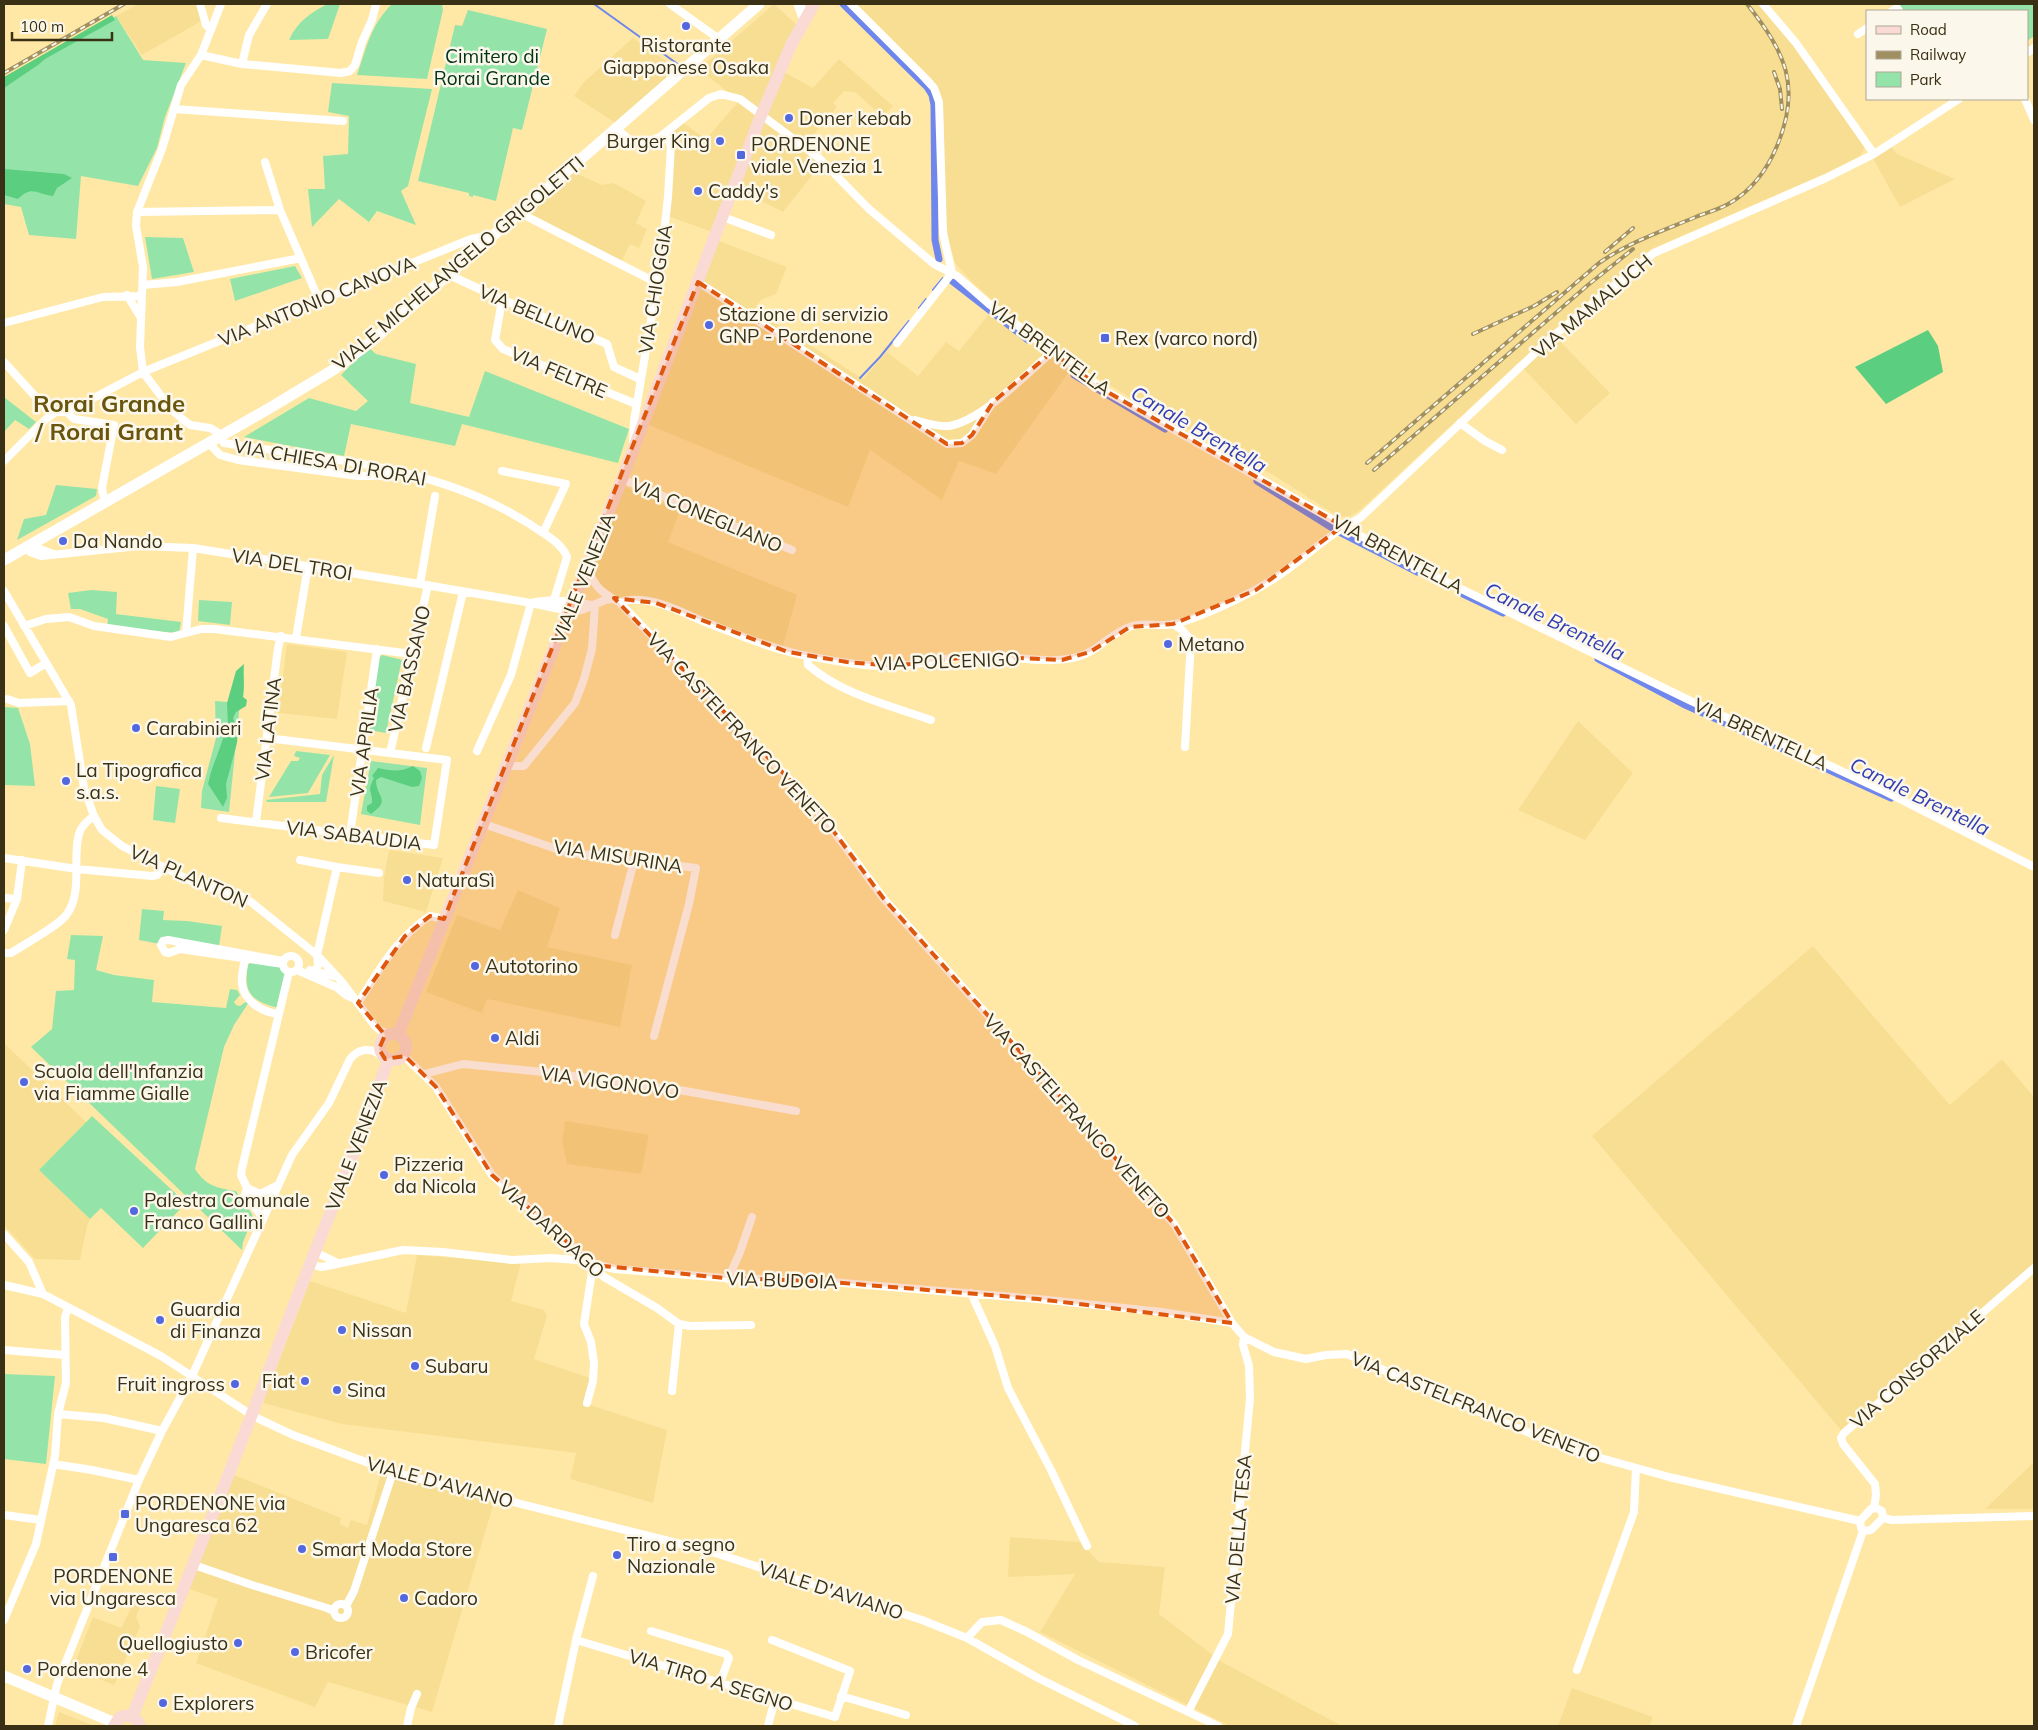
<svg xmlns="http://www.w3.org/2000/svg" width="2038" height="1730" font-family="Mulish,sans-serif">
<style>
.built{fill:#f7de93}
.green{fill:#94e4a9}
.forest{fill:#5cce80}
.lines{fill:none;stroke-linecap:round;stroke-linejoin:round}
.stream{stroke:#6f87ec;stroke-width:2}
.canal{stroke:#6f87ec;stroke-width:7}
.street{stroke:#fff;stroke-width:8}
.secondary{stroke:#fff;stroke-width:11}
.primary{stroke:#f9dad4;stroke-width:12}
.rail-casing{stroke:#a09061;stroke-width:4}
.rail{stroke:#fbf7ea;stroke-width:2;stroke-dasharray:5.5;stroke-linecap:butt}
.marked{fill:#df570c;fill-opacity:0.2;stroke:#df570c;stroke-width:4;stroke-dasharray:10 6;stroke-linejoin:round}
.poi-dot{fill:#5368de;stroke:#fbf7ea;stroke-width:2}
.labels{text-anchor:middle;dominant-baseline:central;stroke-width:5;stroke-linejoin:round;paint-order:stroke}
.poi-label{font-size:19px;fill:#393015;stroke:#fbf7ea;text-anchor:start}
.park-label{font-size:19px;fill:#023316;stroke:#fbf7ea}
.street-label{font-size:19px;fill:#393015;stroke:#fbf7ea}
.water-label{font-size:20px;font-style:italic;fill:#313db2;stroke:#fbf7ea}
.district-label{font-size:24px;font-weight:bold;fill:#69550d;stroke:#fbf7ea}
</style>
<rect width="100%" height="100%" fill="#ffe8a6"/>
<!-- built -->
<path class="built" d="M138 4H199L203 20 142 55 116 16Z
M774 4 799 27 715 233 668 216 673 157 665 136 682 122 706 139 739 101 699 69Z
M857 4H1758L1787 36 1864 145V149L1860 156 1824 174 1649 250 1551 332 1610 393 1576 424 1518 363 1359 511 1350 516 1339 517 1275 476 1144 406 1081 368 992 300 972 282 955 263 949 241 945 215 943 105 940 91 931 78Z
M633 38 680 71 617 124 574 96 584 82Z
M839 59 893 106 883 117 855 92 844 91 833 103 837 107 803 147 822 163 783 212 735 188 782 71 813 88Z
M1891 146 1897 154 1955 179 1900 207 1872 157Z
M571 171 602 185 614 183 646 201 636 223 647 229 639 248 630 244 622 261 524 211Z
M716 240 787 267 776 294 761 300 754 309 863 379 887 352 918 376 946 342 959 351 993 309 1071 369 996 474 959 461 942 500 870 450 848 507 646 424Z
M623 486 680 511 668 542 797 595 783 646 724 626 659 601 619 600 595 581 590 567Z
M287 644 347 652 337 719 278 713Z
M1578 721 1633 773 1585 840 1518 810Z
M389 850 443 858 426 912 383 901 384 877Z
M518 890 560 908 547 947 632 965 620 1027 487 999 482 1013 426 992 457 915 500 930Z
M1813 946 1950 1105 2002 1059 2034 1097V1264L1841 1430 1592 1136Z
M4 1043 86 1122 39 1170 90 1219 87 1226 80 1260 35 1259 4 1225Z
M565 1121 649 1135 641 1174 567 1164 562 1142Z
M417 1255 521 1263 511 1301 544 1310 547 1316 534 1359 590 1378 584 1403 667 1430 653 1503 570 1479 576 1453 342 1424 263 1403 310 1281 406 1313Z
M2034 1462V1509H1985Z
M381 1473 494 1502 432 1712 328 1682 315 1707 196 1663 218 1599 189 1589 234 1475 341 1518 340 1524 348 1528 351 1520 367 1525Z
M1010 1537 1080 1542 1099 1562 1165 1567 1159 1614 1222 1662 1342 1726H1230L1040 1632 1075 1574 1008 1577Z
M133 1604 141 1605 136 1616 140 1627 114 1685 73 1668 93 1617 121 1628Z
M1572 1688 1653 1717 1649 1726H1558Z
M59 1712 92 1725 95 1726H55Z"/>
<!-- green -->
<path class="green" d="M328 4H340L328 39 289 40C297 22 311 12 328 4Z
M392 4H442L443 10 427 79 357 75C367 47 370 26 392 4Z
M1899 4H2032L2034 7V36L2027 41V11H1904Z
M468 10 547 29 522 130 513 128 496 201 473 195V197L469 196V193L418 181 455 25 462 26Z
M116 16 143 60 186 63 165 117 157 148 138 186 81 176 76 239 29 235 21 207 4 204V83Z
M332 83 432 89 408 186 401 191 416 225 377 211 369 222 339 199 312 227 308 189H325L323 156 348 154 349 116 328 112Z
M145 237 183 238 194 272 152 279Z
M295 266 302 278 235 301 230 279Z
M368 347 376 354 416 364 410 403 469 417 485 371 629 429 618 463 462 424 455 446 351 424 344 456 244 437 309 398 356 411 368 401 341 375Z
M4 397 36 422 29 429 15 420 4 432Z
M56 485 97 489 96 496 17 540 24 519 46 515Z
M91 590 117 592 116 614 181 622 179 633 107 628 108 619 80 609H71L68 593Z
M199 600 232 602 230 625 198 621Z
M382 655 403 660 407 665 401 664 386 733 369 730 379 658Z
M215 701 240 703 229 812 201 808 202 791 216 738Z
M5 707 18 708 30 744 35 786 5 785 4 708Z
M296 751 330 755 308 793 269 797 291 761H298L300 758 294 756Z
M334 755 326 802H267L266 800 320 794 322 775Z
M371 761 427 768 420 825 361 814Z
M156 786 180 789 175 823 153 820Z
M142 909 164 911 163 920 187 921 222 926 219 946 161 937 160 944 139 940Z
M71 935 103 936 96 970 114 975 154 980 152 1002 226 1008 230 989 237 990 240 995 234 1002 236 1005 240 1006 247 1001 249 1002 234 1025 224 1047 195 1169C206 1186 217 1188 236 1191L252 1214 253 1218 243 1242 242 1250 31 1047 52 1029 56 991 74 990 75 960 67 959Z
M251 962 281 966 282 970 286 974 278 1008C251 1001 243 993 248 965Z
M92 1116 186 1203 143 1248 101 1208 90 1219 39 1170Z
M4 1374 55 1376 46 1464 4 1459Z"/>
<!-- forest -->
<path class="forest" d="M112 15 115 20 45 59 38 65 4 88V77Z
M4 169 64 174 72 178 57 188 53 196C36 194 32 185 18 199L4 195Z
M1928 330 1938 346 1943 372 1886 404 1855 367Z
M244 664C243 676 245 685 243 697L247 700 246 706 236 712 233 718 238 731 237 743 226 784 227 798 223 807 208 784 211 772 228 725 227 703 236 671Z
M413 766 420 771 422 778 419 786 412 787 381 777 376 780C376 798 392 799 371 814L367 811V806L372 803C373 791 366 793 374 778L372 776 378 768C391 771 401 772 413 766Z"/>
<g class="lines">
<!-- stream -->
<path class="stream" d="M594 4 679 65
M933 290 943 278
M919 308 926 299
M860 378 880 357 909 321"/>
<!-- canal -->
<path class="canal" d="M843 4 927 87 932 95 934 105 935 240 939 259
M952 281 1028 340
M1074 375 1165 429
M1257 481 1337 531 1417 572
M1463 594 1503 613
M1598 659 1683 704 1891 798"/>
<!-- street -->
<path class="street" d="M200 4 206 25 211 30
M670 4 719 39
M851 4 922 75 934 88 939 102 943 233 952 273
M1763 4 1796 43 1874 154
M1892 11 1897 8 1899 11
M1858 34 1867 28
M2027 53 2034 48
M201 55 242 64 341 73 350 71 355 65 362 42 372 20 376 4
M242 64 249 35 267 4
M2025 99 2034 120
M174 109 343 121
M616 128 632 142H645L660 137 709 98 721 94 740 99 819 158 869 209 934 264 957 276 989 304 1104 390 1412 565 1691 701 1882 790 2034 867
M265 162 280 210 319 300
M137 212 280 210
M518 212 657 283
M723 217 771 235
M447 274 499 298 607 344 614 367 640 379
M698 282 947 444 962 443 972 435 993 402
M143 285 177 282 301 258
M127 295 141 318
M499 298 501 306 495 340 503 349 636 404
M4 323 103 297 142 296
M897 343 952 273
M4 362 43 405 56 412
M67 412 74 419 114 425 102 488 105 503
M915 420C926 423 938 427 949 426 982 421 1026 374 1052 352
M1460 423 1485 441 1502 450
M217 432 210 428 190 425 180 417 170 408 143 372 140 347 143 267 136 226 137 212 162 149 181 85 201 55 221 4
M633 442 634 421 661 261 668 197 671 145 667 138 660 137
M209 443 220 455 238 460 358 476H384L400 473
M224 443C329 460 439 465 531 525 544 534 561 542 567 557L554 600
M4 461 46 419 56 412H67L143 372 471 239 492 235
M502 471 566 484 543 533
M622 479 792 550
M34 543 40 549 53 554
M26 547 30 552 41 556 139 546 193 548 420 584 531 603 569 611 582 610 605 600 612 599
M587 566C594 586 600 592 619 602L814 805 884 899 1174 1224 1232 1323 1244 1337 1274 1352 1306 1359 1326 1355 1347 1354 1505 1423 1572 1450 1669 1477 1860 1521
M420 584 435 496
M4 591 71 705 84 788 94 816 102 830 122 846 197 884 237 894 251 902 317 955 342 982 375 1026 381 1031 390 1034
M535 602 554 600 593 605
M619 602C650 593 682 613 710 624 741 636 774 650 808 656 835 661 866 667 895 666 922 665 950 656 977 656 1009 655 1046 665 1077 657 1098 652 1111 632 1132 626 1146 622 1161 627 1175 624 1198 618 1234 601 1255 590 1294 570 1322 537 1360 518L1551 338 1654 253 1826 178 1874 154 1959 99
M1173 624 1182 630 1191 640 1185 747
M4 626 30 673 46 663
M24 626 46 619 69 617 94 626 171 637 201 629H214L412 654
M186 633 193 548
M296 638 308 566
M1191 640 1208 647
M807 656 808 665C843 695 889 705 931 720
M7 699 19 703 69 701
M426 748 463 592
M477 751 511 675 531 603
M390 753 428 585
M508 766H524L575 703 584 679 592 649 595 605
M221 818 434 845 447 760 267 738
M256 822 278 648 281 636
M484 824 565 852 696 868 689 904 654 1036
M350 834 377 649
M4 858 77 869 152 876 157 875 163 867
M300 860 337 867
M4 898 17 899
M4 930 17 899 22 860
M615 935 634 861
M4 953H11L16 950C28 942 60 925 67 914 83 892 72 857 79 834 81 826 88 820 94 816
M283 964a8 8 0 1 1 16 0a8 8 0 1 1-16 0Z
M245 959C244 966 241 975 242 983 243 1000 262 1013 279 1014
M283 964 180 949 169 953 165 952 161 945 163 941 168 940 283 961
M297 970 336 987 346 995 355 999
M310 970 337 977
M315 972 318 965 317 955 337 867 379 873
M358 1003C379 971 396 938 430 916L444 919
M403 1055 436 1087 492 1175 593 1265 604 1277 657 1308 679 1324 690 1326 751 1325
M424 1074 463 1064 543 1072 685 1091 796 1111
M247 1188 241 1175 242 1168 289 972
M263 1218 245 1195 247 1188 260 1194 278 1185
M4 1234 29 1262 43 1294
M315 1252 338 1263
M310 1264 321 1267 327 1266 403 1250 443 1252 512 1260 551 1258 577 1260 615 1269 725 1278 818 1281 1038 1299 1162 1312 1232 1323
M728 1279 740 1252 752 1217
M4 1285 43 1294 161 1356 253 1416 293 1435 393 1472 709 1551 922 1620 967 1638 1038 1678 1135 1726
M971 1293 995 1346 1008 1388 1051 1470 1087 1546
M4 1350 65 1355
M672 1391 679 1324
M587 1403 593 1381 594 1363 591 1342 584 1324 593 1265
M58 1414 104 1418 162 1431
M53 1464 92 1470 139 1480
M1874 1508 1876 1495 1875 1484 1843 1444 1841 1438 1844 1433 2034 1268
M1876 1508 1882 1511 1883 1518 1871 1530 1863 1531 1861 1528 1860 1521 1871 1509Z
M4 1515 41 1520
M1883 1518 1892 1520 2034 1516
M194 1565 252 1585 327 1608 334 1611
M334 1611a7 7 0 1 1 14 0a7 7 0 1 1-14 0Z
M346 1606 354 1591 393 1472
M4 1620 36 1544 55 1456 58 1414 66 1383 65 1317 68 1308
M651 1631 726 1654 729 1658 720 1683
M967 1638 982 1622 1001 1620 1027 1632 1078 1660 1218 1726
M576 1640 835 1717 850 1671 772 1640
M1577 1670 1634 1512 1636 1468
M841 1696 906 1715
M1188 1712 1228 1634 1250 1398 1249 1366 1243 1345 1244 1337
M48 1726 57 1684 139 1480 162 1431 192 1376 292 1155 329 1103 350 1059C359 1048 371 1047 382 1056
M407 1726 411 1708 417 1694
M558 1726 576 1640 593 1576
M768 1726 775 1699
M1796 1726 1863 1531"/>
<!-- secondary -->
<path class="secondary" d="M799 4 803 15
M4 560 268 409 333 370 372 341 759 4
M4 1676 115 1723"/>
<!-- primary -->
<path class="primary" d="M380 1047a13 13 0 1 1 26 0a13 13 0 1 1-26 0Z
M398 1035 622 479 760 118 791 45 814 4
M132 1717C186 1584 238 1451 289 1318 322 1232 358 1147 388 1060
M114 1726 120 1717C129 1714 137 1717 140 1726"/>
<defs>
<path id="rail" d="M1774 72 1780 89 1782 109
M4 73 124 4
M1605 252 1633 228
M1473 334 1534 306 1557 292
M1367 463 1599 263C1629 242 1665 230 1698 216 1709 212 1720 209 1730 203 1752 190 1767 170 1777 146 1802 86 1785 52 1747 4
M1374 470 1588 285 1633 249"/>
</defs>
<!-- rail casing -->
<use href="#rail" class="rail-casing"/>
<!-- rail -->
<use href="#rail" class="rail"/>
</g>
<!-- marked area -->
<path class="marked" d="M698 282 947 444 962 443 972 435 993 402 1052 352 1104 390 1343 526 1256 590 1173 624 1130 627 1090 652 1062 660 978 656 894 666 847 662 788 652 656 603 614 598 814 805 884 899 1174 1224 1232 1323 1038 1299 818 1281 725 1278 593 1265 492 1175 436 1087 405 1056 385 1059 379 1049 385 1035 358 1003 405 936 430 916 444 919Z"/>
<!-- markers -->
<g class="poi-dot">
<circle cx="686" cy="26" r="5"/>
<circle cx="789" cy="118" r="5"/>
<circle cx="720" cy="141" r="5"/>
<rect x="736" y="150" width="10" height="10" rx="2.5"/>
<circle cx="698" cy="191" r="5"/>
<circle cx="709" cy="325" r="5"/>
<rect x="1100" y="333" width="10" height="10" rx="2.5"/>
<circle cx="63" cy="541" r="5"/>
<circle cx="1168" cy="644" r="5"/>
<circle cx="136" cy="728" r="5"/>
<circle cx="66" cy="781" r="5"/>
<circle cx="407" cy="880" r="5"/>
<circle cx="475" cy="966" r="5"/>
<circle cx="495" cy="1038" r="5"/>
<circle cx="24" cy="1082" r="5"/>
<circle cx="384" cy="1175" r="5"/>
<circle cx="134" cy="1211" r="5"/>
<circle cx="160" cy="1320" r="5"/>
<circle cx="342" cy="1330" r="5"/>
<circle cx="415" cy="1366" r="5"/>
<circle cx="305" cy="1381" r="5"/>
<circle cx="235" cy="1384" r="5"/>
<circle cx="337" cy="1390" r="5"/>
<rect x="120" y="1509" width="10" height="10" rx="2.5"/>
<circle cx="302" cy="1549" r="5"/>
<circle cx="617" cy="1555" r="5"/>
<rect x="108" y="1552" width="10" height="10" rx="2.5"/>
<circle cx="404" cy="1598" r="5"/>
<circle cx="238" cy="1643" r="5"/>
<circle cx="295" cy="1652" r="5"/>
<circle cx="27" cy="1669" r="5"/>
<circle cx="163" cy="1703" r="5"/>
</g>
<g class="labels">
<!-- poi labels -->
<g class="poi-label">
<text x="686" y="45" text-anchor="middle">Ristorante<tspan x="686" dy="22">Giapponese Osaka</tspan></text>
<text x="799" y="118">Doner kebab</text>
<text x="710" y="141" text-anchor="end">Burger King</text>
<text x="751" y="144">PORDENONE<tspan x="751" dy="22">viale Venezia 1</tspan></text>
<text x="708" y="191">Caddy's</text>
<text x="719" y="314">Stazione di servizio<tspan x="719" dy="22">GNP - Pordenone</tspan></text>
<text x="1115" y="338">Rex (varco nord)</text>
<text x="73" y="541">Da Nando</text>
<text x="1178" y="644">Metano</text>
<text x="146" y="728">Carabinieri</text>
<text x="76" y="770">La Tipografica<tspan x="76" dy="22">s.a.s.</tspan></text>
<text x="417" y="880">NaturaSì</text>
<text x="485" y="966">Autotorino</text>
<text x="505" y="1038">Aldi</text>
<text x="34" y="1071">Scuola dell'Infanzia<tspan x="34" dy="22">via Fiamme Gialle</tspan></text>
<text x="394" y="1164">Pizzeria<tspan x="394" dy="22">da Nicola</tspan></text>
<text x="144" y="1200">Palestra Comunale<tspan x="144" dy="22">Franco Gallini</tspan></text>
<text x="170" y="1309">Guardia<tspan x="170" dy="22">di Finanza</tspan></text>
<text x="352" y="1330">Nissan</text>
<text x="425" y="1366">Subaru</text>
<text x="295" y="1381" text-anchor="end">Fiat</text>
<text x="225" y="1384" text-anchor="end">Fruit ingross</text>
<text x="347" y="1390">Sina</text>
<text x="135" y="1503">PORDENONE via<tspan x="135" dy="22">Ungaresca 62</tspan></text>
<text x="627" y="1544">Tiro a segno<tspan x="627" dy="22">Nazionale</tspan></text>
<text x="312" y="1549">Smart Moda Store</text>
<text x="113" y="1576" text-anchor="middle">PORDENONE<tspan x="113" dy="22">via Ungaresca</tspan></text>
<text x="414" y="1598">Cadoro</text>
<text x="228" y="1643" text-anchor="end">Quellogiusto</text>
<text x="305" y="1652">Bricofer</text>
<text x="37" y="1669">Pordenone 4</text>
<text x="173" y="1703">Explorers</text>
</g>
<!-- park labels -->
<g class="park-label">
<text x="492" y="56">Cimitero di<tspan x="492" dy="22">Rorai Grande</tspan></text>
</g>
<!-- street labels -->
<g class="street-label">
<text transform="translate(458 263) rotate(-40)">VIALE MICHELANGELO GRIGOLETTI</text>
<text transform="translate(655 289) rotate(-81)">VIA CHIOGGIA</text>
<text transform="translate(317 301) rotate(-22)">VIA ANTONIO CANOVA</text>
<text transform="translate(1592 306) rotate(-40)">VIA MAMALUCH</text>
<text transform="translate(537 314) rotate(23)">VIA BELLUNO</text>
<text transform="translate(1050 348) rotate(36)">VIA BRENTELLA</text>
<text transform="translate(559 372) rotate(23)">VIA FELTRE</text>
<text transform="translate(330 462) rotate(10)">VIA CHIESA DI RORAI</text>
<text transform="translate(707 515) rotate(23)">VIA CONEGLIANO</text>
<text transform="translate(1398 554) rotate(28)">VIA BRENTELLA</text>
<text transform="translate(292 564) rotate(9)">VIA DEL TROI</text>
<text transform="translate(583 578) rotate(-68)">VIALE VENEZIA</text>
<text transform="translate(947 661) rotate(-2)">VIA POLCENIGO</text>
<text transform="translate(409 669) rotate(-77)">VIA BASSANO</text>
<text transform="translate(268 729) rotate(-83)">VIA LATINA</text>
<text transform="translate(742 733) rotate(47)">VIA CASTELFRANCO VENETO</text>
<text transform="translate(1761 734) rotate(25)">VIA BRENTELLA</text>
<text transform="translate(364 742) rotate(-82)">VIA APRILIA</text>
<text transform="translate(354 835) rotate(7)">VIA SABAUDIA</text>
<text transform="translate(618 856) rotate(9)">VIA MISURINA</text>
<text transform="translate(189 876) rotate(24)">VIA PLANTON</text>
<text transform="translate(610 1082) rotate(8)">VIA VIGONOVO</text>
<text transform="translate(1077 1116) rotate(48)">VIA CASTELFRANCO VENETO</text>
<text transform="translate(356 1145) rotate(-69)">VIALE VENEZIA</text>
<text transform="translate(552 1229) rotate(42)">VIA DARDAGO</text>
<text transform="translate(782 1280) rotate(2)">VIA BUDOIA</text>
<text transform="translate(1917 1369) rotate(-41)">VIA CONSORZIALE</text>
<text transform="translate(1476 1407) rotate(22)">VIA CASTELFRANCO VENETO</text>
<text transform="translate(440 1482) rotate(15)">VIALE D'AVIANO</text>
<text transform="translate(1238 1529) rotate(-85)">VIA DELLA TESA</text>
<text transform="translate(831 1590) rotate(18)">VIALE D'AVIANO</text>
<text transform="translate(711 1680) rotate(17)">VIA TIRO A SEGNO</text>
</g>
<!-- water labels -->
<g class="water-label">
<text transform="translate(1199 429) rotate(30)">Canale Brentella</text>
<text transform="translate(1555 621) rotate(26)">Canale Brentella</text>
<text transform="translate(1920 796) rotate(26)">Canale Brentella</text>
</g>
<!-- district labels -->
<g class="district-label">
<text x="109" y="403">Rorai Grande<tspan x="109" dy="28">/ Rorai Grant</tspan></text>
</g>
</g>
<!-- border -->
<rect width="2038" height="1730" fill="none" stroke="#393015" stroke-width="10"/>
<!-- legend -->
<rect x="1866" y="10" width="162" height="90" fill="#fbf7ea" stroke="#ada795"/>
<rect x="1876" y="26" width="25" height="8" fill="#f9dad4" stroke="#ada795"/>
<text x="1910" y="35" font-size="15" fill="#393015">Road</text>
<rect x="1876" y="51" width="25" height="8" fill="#a09061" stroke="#ada795"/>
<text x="1910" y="60" font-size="15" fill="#393015">Railway</text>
<rect x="1876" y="72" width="25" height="15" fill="#94e4a9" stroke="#ada795"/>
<text x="1910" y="85" font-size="15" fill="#393015">Park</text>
<!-- scale -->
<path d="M12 32v8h100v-8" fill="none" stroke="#393015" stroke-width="2.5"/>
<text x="20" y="32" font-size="15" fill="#393015" stroke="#fbf7ea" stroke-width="4" paint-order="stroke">100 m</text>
</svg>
